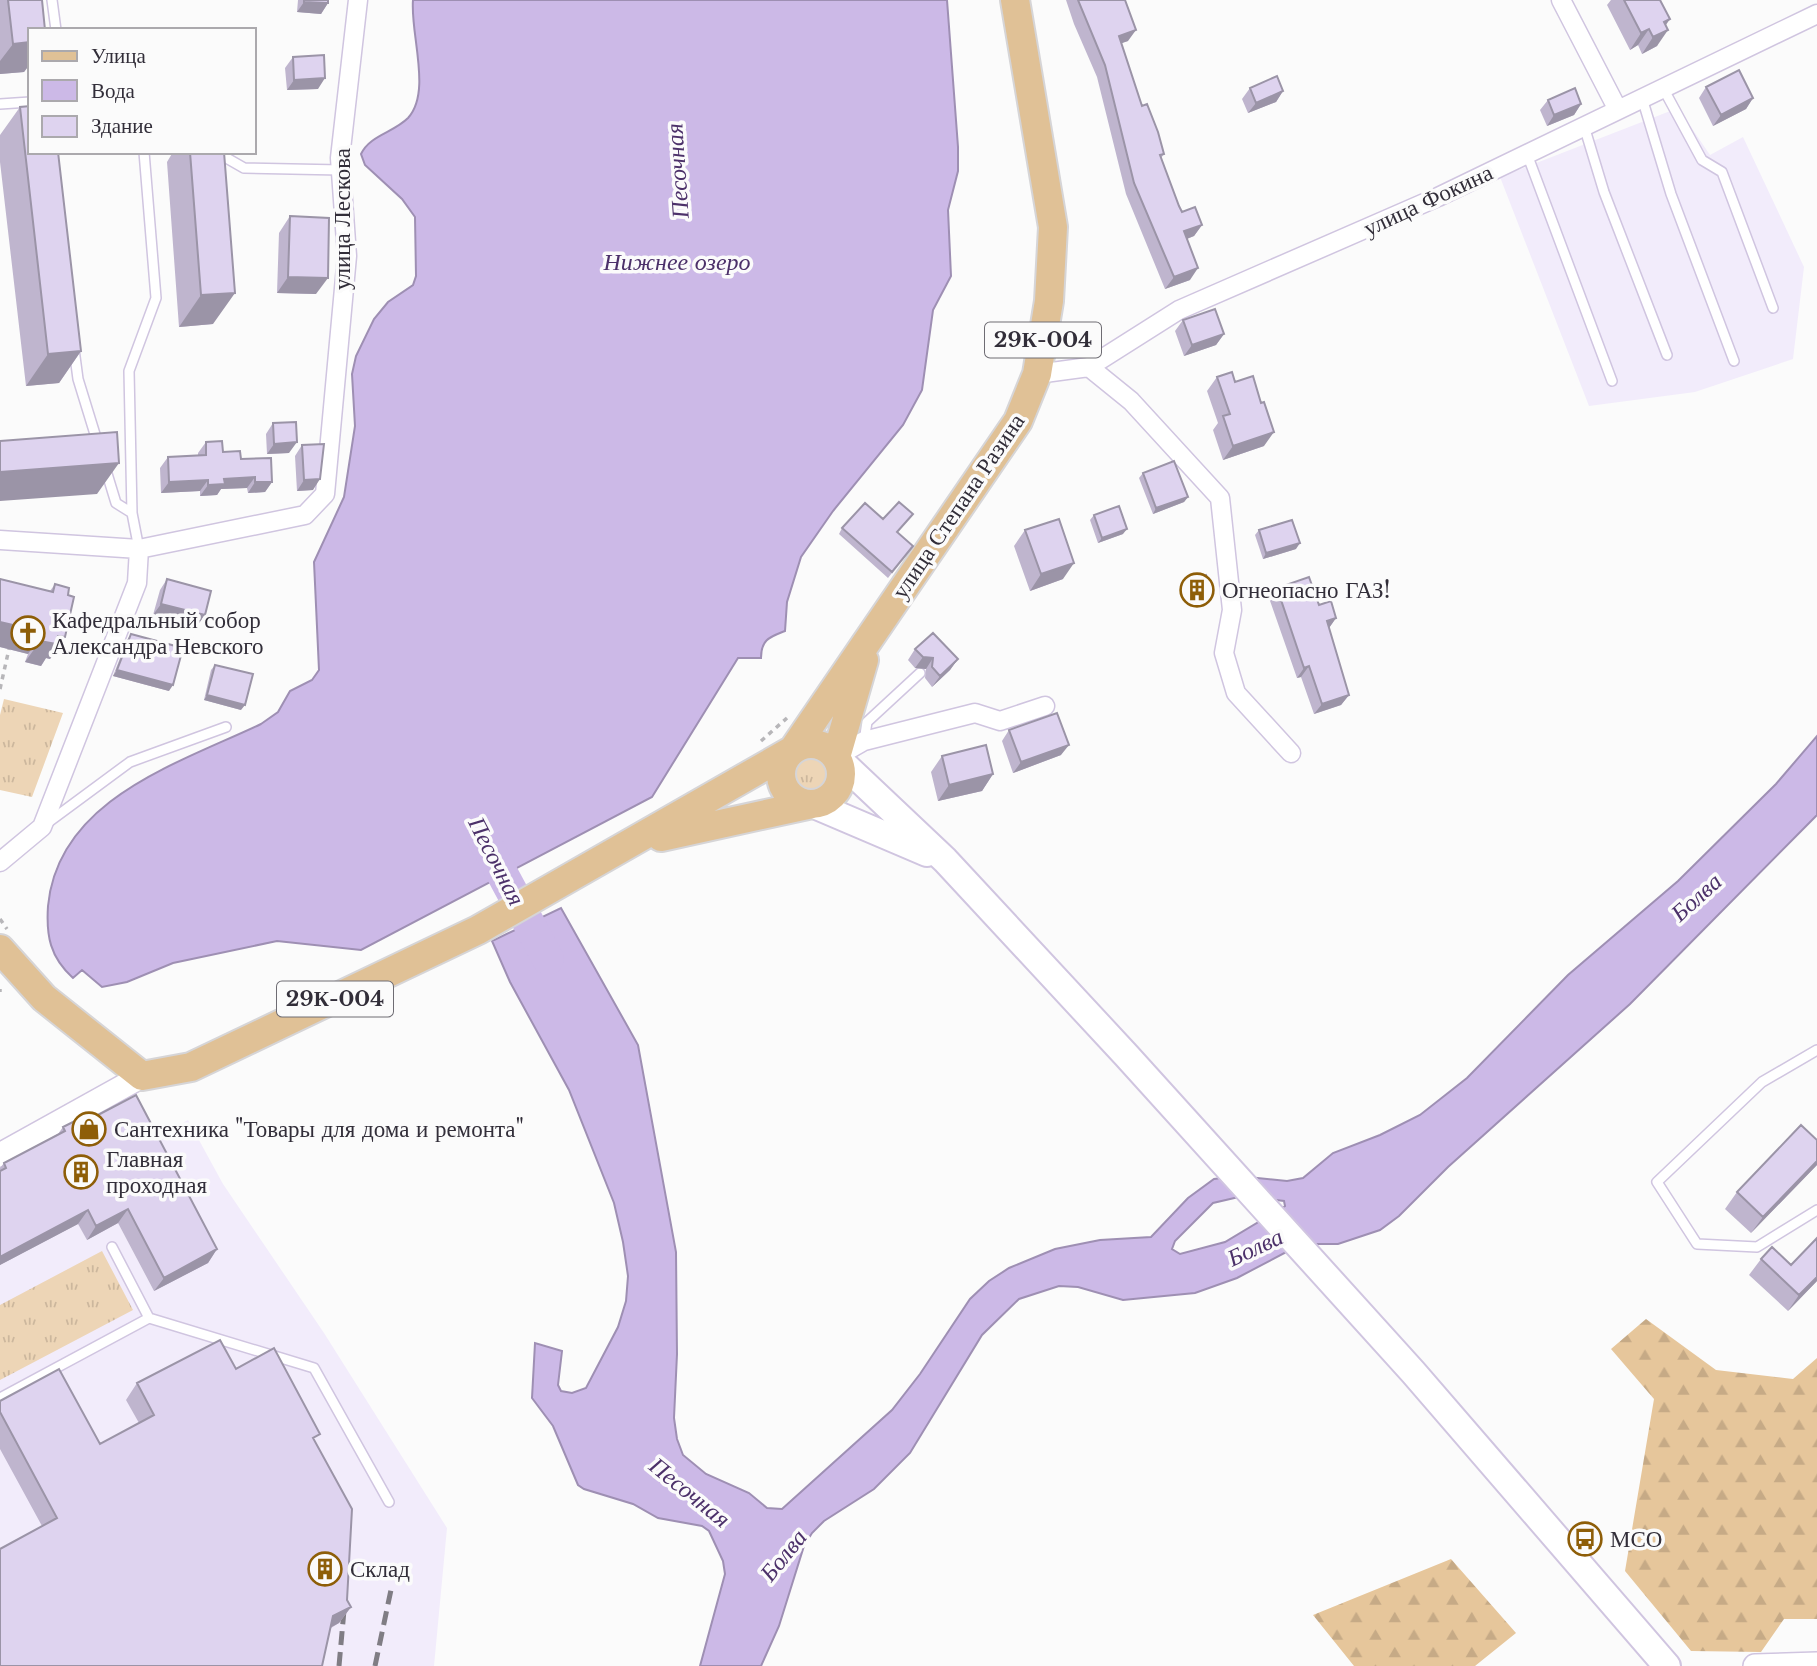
<svg xmlns="http://www.w3.org/2000/svg" width="1817" height="1666" font-family="'Libre Baskerville',serif">
<style>
.built{fill:#f2ecfb}
.grass{fill:url(#grass-tufts)}
.forest{fill:url(#forest-firs)}
.water{fill:#ccb9e7;stroke:#9e8fb3;stroke-width:2;fill-rule:evenodd}
.lines{fill:none;stroke-linecap:round;stroke-linejoin:round}
.river{stroke:#ccb9e7;stroke-width:32}
.service-casing{stroke:#d0c5e0;stroke-width:12}
.minor-casing{stroke:#d0c5e0;stroke-width:21}
.tertiary-casing{stroke:#d0c5e0;stroke-width:26}
.secondary-casing{stroke:#d0c5e0;stroke-width:30}
.primary-casing{stroke:#d6d5d7;stroke-width:32}
.path{stroke:#b7b6b9;stroke-width:3.5;stroke-dasharray:5 5;stroke-linecap:butt}
.service{stroke:#fff;stroke-width:9}
.minor{stroke:#fff;stroke-width:18}
.tertiary{stroke:#fff;stroke-width:23}
.secondary{stroke:#fff;stroke-width:26}
.primary{stroke:#e0c196;stroke-width:28}
.rail{stroke:#807d84;stroke-width:5;stroke-dasharray:14 7;stroke-linecap:butt}
.wall{fill:#bfb5ce}
.shaded-wall{fill:#9b94a7}
.building{fill:#ded3ef;stroke:#9b94a7;stroke-width:2}
.labels{text-anchor:middle;dominant-baseline:central;stroke-width:7;stroke-linejoin:round;paint-order:stroke}
.shield{fill:#fbfbfb;stroke:#6e6c73;stroke-width:2}
.shield-label{font-size:21px;font-weight:bold;fill:#322e39}
.street-label{font-size:23px;fill:#322e39;stroke:#fbfbfb}
.poi-label{font-size:23px;fill:#322e39;stroke:#fbfbfb;text-anchor:start}
.water-label{font-size:24px;font-style:italic;fill:#4c316a;stroke:#fbfbfb}
</style>
<defs>
<pattern id="grass-tufts" width="24" height="20" patternUnits="userSpaceOnUse" patternTransform="scale(1.75)"><rect width="24" height="20" fill="#edd5b6"/><path d="M3 7l-1-3M5 7V3M7 7l1-3M15 17l-1-3M17 17v-4M19 17l1-3" fill="none" stroke="#ccb79d"/></pattern>
<pattern id="forest-firs" width="22" height="20" patternUnits="userSpaceOnUse" patternTransform="scale(1.75)"><rect width="22" height="20" fill="#e6c69b"/><path d="M5 1l3.5 6h-7zM16 11l3.5 6h-7z" fill="#c6aa86"/></pattern>
</defs>
<rect width="100%" height="100%" fill="#fbfbfb"/>
<!-- built -->
<path class="built" d="M1678 108 1710 155 1743 137 1804 267 1793 359 1695 392 1589 406 1500 177Z
M188 1120 223 1184 324 1333 447 1528 434 1666H0V1265L78 1224 87 1239 101 1232 108 1204 154 1291 145 1144Z"/>
<!-- grass -->
<path class="grass" d="M4 699 63 713 32 797 0 790V715Z
M795 774a16 16 0 1 1 32 0a16 16 0 1 1-32 0Z
M102 1251 133 1310 0 1380V1305Z"/>
<!-- forest -->
<path class="forest" d="M1646 1319 1716 1370 1793 1379 1817 1358V1619H1784L1761 1652 1691 1651 1625 1571 1654 1399 1611 1349Z
M1451 1559 1516 1633 1475 1666H1354L1313 1615Z"/>
<!-- water -->
<path class="water" d="M413 0H947L958 147V171L948 210 951 276 933 310 922 390 903 425 833 511 801 557 787 602 785 631C770 637 761 639 761 658H738L652 797 361 950 277 941 173 963 127 982 102 987 82 970 73 978C50 957 46 936 48 906 58 799 179 763 261 724L278 712 290 691 312 680 319 670 314 562 344 497 355 426 352 374 356 356 374 319 388 302 413 285 416 276 415 217 402 199 365 165 361 154C370 135 393 133 408 118 432 92 410 34 413 0Z
M1817 736V815L1630 1004 1448 1167 1399 1216 1380 1230 1338 1244H1315L1290 1250 1237 1278 1195 1293 1123 1300 1078 1287 1059 1286 1019 1299 982 1335 910 1453 874 1489 824 1521 812 1533 804 1546 779 1626 761 1666H700L725 1574 723 1561 709 1531 702 1526 658 1518 633 1504 584 1489 578 1485 553 1426 532 1398 535 1343 562 1351 558 1385 561 1391 572 1393 586 1388 618 1327 626 1301 628 1276 623 1242 614 1203 569 1090 510 982 492 941 561 908 638 1045 676 1252 677 1354 674 1418 677 1439 683 1455 706 1474 749 1493 767 1508 782 1509 892 1410 920 1374 970 1299 989 1281 1009 1268 1055 1249 1100 1240 1151 1237 1188 1198 1214 1179 1238 1176 1287 1181 1303 1178 1333 1153 1380 1135 1420 1115 1467 1078 1568 975 1678 881 1776 784ZM1243 1196 1284 1201 1285 1206 1225 1242 1180 1254 1172 1249 1175 1241 1213 1203Z"/>
<g class="lines">
<!-- river -->
<path class="river" d="M483 838 548 959"/>
<defs>
<path id="service" d="M52 0 56 30
M1663 88 1702 160 1722 172 1773 308
M1642 98 1671 194 1734 361
M0 104 30 102
M1584 126 1604 192 1667 355
M216 152 244 168 341 170
M1527 154 1612 381
M74 349 78 379 98 444
M105 467 116 503 132 513
M139 549 132 513 129 371 156 298 144 152
M864 741 867 722 920 673
M46 824 130 762 226 727
M1817 1050 1762 1082 1657 1182 1697 1244 1757 1247 1817 1210
M149 1318 314 1368 389 1502
M0 1398 149 1318 112 1247"/>
<path id="minor" d="M1561 0 1618 110
M1089 367 1131 401 1220 498 1232 610 1224 653 1236 693 1291 753
M1037 374 1089 367 1179 310 1438 197 1817 14
M0 540 139 549 305 515 325 494 347 256 340 158 358 0
M836 757 864 741 975 713 1000 721 1045 706
M0 862 42 827 137 583 139 549"/>
<path id="tertiary" d="M0 1155 142 1076
M1755 1666 1817 1664"/>
<path id="secondary" d="M836 757 945 860 1126 1055 1413 1372 1667 1666
M812 804 927 853"/>
<path id="primary" d="M781 774a30 30 0 1 1 60 0a30 30 0 1 1-60 0Z
M836 757 864 660
M661 837 812 804
M0 949 44 998 142 1076 191 1067 478 930 793 750 1018 421 1037 374 1049 301 1053 227 1015 0"/>
</defs>
<!-- service casing -->
<use href="#service" class="service-casing"/>
<!-- minor casing -->
<use href="#minor" class="minor-casing"/>
<!-- tertiary casing -->
<use href="#tertiary" class="tertiary-casing"/>
<!-- secondary casing -->
<use href="#secondary" class="secondary-casing"/>
<!-- primary casing -->
<use href="#primary" class="primary-casing"/>
<!-- path -->
<path class="path" d="M0 689 9 649
M761 741 787 718
M0 919 7 929
M0 989V992"/>
<!-- service -->
<use href="#service" class="service"/>
<!-- minor -->
<use href="#minor" class="minor"/>
<!-- tertiary -->
<use href="#tertiary" class="tertiary"/>
<!-- secondary -->
<use href="#secondary" class="secondary"/>
<!-- primary -->
<use href="#primary" class="primary"/>
<!-- rail -->
<path class="rail" d="M339 1666 345 1599
M375 1666 392 1585"/>
</g>
<!-- wall -->
<path class="wall" d="M0 0H42L30 42V64L24 72 0 74Z
M298 0H328V3L321 14 297 12Z
M1066 0H1125L1128 41 1121 43 1142 106 1164 154 1161 158 1179 206 1182 212 1202 225 1194 236 1187 239 1190 280 1165 289 1126 194 1097 77 1074 24Z
M1611 0H1660L1665 25 1657 46 1642 54 1638 45 1630 50 1607 5Z
M293 57 318 89 287 90 285 68Z
M1706 87 1753 98 1746 109 1713 126 1699 98Z
M1250 88 1283 91 1276 102 1248 113 1242 99Z
M1548 100 1581 104 1574 115 1547 126 1540 110Z
M20 107 81 351 59 383 26 386 0 162V135Z
M173 152H224L213 324 179 327 167 162Z
M290 216 316 294 277 293 279 233Z
M1183 320 1224 334 1216 345 1184 356 1175 331Z
M1217 377 1235 382 1264 446 1223 460 1213 430 1218 423 1207 391Z
M273 423 289 453 267 454 266 434Z
M206 442 223 452 241 459 272 482 265 492 248 493 247 488 221 489 217 495 200 496V491L161 493 160 468 168 457 198 455V453Z
M302 445 313 490 297 491 295 456Z
M1143 473 1188 497 1184 502 1153 514 1139 478Z
M1094 515 1123 534 1098 543 1090 520Z
M883 519H909L897 532 913 546 888 578 839 534 842 528Z
M1025 530 1063 579 1030 591 1014 546Z
M1259 530 1296 549 1263 559 1255 535Z
M0 579 50 591 55 584 68 595 65 637 50 659 46 658 41 666 25 662 28 654 0 647Z
M167 579 197 626 153 615 160 590Z
M1190 581 1207 594 1192 600 1186 586Z
M1277 588 1319 605 1336 618 1329 628 1349 695 1341 705 1314 714 1301 677 1297 678 1269 598Z
M131 634 169 691 113 676 127 640Z
M915 649 958 659 950 670 932 687 925 678 926 669 915 668 908 660Z
M215 665 241 710 204 700 211 670Z
M1009 730 1061 755 1013 773 1002 741Z
M942 756 993 774 982 791 938 801 931 772Z
M77 1126 217 1249 208 1263 154 1291 118 1223 87 1240 78 1224 0 1265V1168L4 1163 58 1134 63 1127Z
M1817 1140V1165L1816 1166 1751 1233 1725 1209 1737 1192Z
M1817 1238V1281L1788 1311 1749 1275 1761 1259 1791 1265Z
M236 1369 315 1441 347 1600 351 1607 339 1623 331 1628 42 1526 0 1449V1401L100 1444 139 1423 126 1400 137 1383Z"/>
<!-- shaded-wall -->
<path class="shaded-wall" d="M304 2 328 3 321 14 297 12Z
M1670 19 1659 35 1668 30 1657 46 1642 54 1653 37 1656 36 1652 38 1664 22Z
M1649 29 1638 45 1630 50 1641 33Z
M1136 30 1128 41 1111 47 1119 36Z
M30 42V64L24 72 0 74V61L13 44Z
M325 78 318 89 287 90 294 80Z
M1283 91 1276 102 1248 113 1256 103Z
M1753 98 1746 109 1713 126 1721 115Z
M1581 104 1574 115 1547 126 1554 115Z
M1202 225 1194 236 1176 243 1184 231Z
M1198 268 1190 280 1165 289 1174 277Z
M288 277 328 278 316 294 277 293Z
M235 293 213 324 179 327 201 295Z
M1224 334 1216 345 1184 356 1192 345Z
M81 351 59 383 26 386 48 354Z
M1274 432 1264 446 1223 460 1233 446Z
M297 442 289 453 267 454 274 444Z
M119 463 97 494 0 501V472Z
M255 477 247 488 221 489 217 495 200 496 208 485 224 479Z
M320 479 313 490 297 491 304 480Z
M208 480 200 491 161 493 169 482Z
M255 482H272L265 492 248 493Z
M1188 497 1184 502 1153 514 1156 508Z
M1127 529 1123 534 1098 543 1102 538Z
M1300 543 1296 549 1263 559 1266 553Z
M1074 563 1063 579 1030 591 1041 574Z
M1211 589 1207 594 1192 600 1196 595Z
M161 604 205 615 197 626 153 615Z
M1336 618 1329 628 1327 621Z
M0 622 43 632 28 654 0 647Z
M58 636 65 637 50 659 46 658 41 666 25 662 40 641Z
M923 657 933 658 926 669 915 668Z
M958 659 950 670 932 687 940 676Z
M1309 666 1301 677 1297 678 1304 668Z
M117 670 173 685 169 691 113 676Z
M207 695 245 705 241 710 204 700Z
M1349 695 1341 705 1314 714 1322 704Z
M1069 745 1061 755 1013 773 1021 762Z
M993 774 982 791 938 801 949 785Z
M1817 1161V1165L1751 1233 1763 1217Z
M128 1209 118 1223 87 1240 96 1226Z
M88 1210 78 1224 0 1265V1257Z
M217 1249 208 1263 154 1291 164 1278Z
M1817 1277V1281L1788 1311 1799 1295Z
M351 1607 339 1623 322 1632 333 1616Z"/>
<!-- building -->
<path class="building" d="M8 0H42L45 30H30V42L13 44Z
M304 0H328V3L304 2Z
M1078 0H1125L1136 30 1119 36 1142 106 1147 104 1158 132 1164 154 1160 155 1179 206 1182 212 1195 207 1202 225 1184 231 1198 268 1174 277 1134 183 1105 65Z
M1624 0H1660L1670 19 1664 22 1668 30 1653 37 1649 29 1641 33Z
M324 55 325 78 294 80 293 57Z
M1739 70 1753 98 1721 115 1706 87Z
M1277 76 1283 91 1256 103 1250 88Z
M1575 88 1581 104 1554 115 1548 100Z
M30 106V152H58L81 351 48 354 20 107Z
M190 152H224L235 293 201 295Z
M290 216 329 218 328 278 288 277Z
M1215 309 1224 334 1192 345 1183 320Z
M1232 372 1235 382 1253 376 1261 403 1264 402 1274 432 1233 446 1223 416 1230 414 1217 377Z
M296 422 297 442 274 444 273 423Z
M117 432 119 463 0 472V441Z
M222 441 223 452 240 451 241 459 271 458 272 482H255V477L224 479 225 484 208 485V480L169 482 168 457 206 455V442Z
M324 444 320 479 304 480 302 445Z
M1174 461 1188 497 1156 508 1143 473Z
M899 502 913 514 897 532 913 546 892 572 842 528 865 503 883 519Z
M1119 506 1127 529 1102 538 1094 515Z
M1059 519 1074 563 1041 574 1025 530Z
M1292 520 1300 543 1266 553 1259 530Z
M1206 575 1211 589 1196 595 1190 581Z
M1309 577 1319 605 1331 601 1336 618 1327 621 1349 695 1322 704 1309 666 1304 668 1277 588Z
M0 579 53 592 55 584 69 588 68 595 74 597 65 637 58 636 56 644 40 641 43 632 0 622Z
M167 579 211 591 205 615 161 604Z
M933 633 958 659 940 676 932 667 933 658 923 657 915 649Z
M131 634 183 648 173 685 117 670Z
M215 665 253 674 245 705 207 695Z
M1057 713 1069 745 1021 762 1009 730Z
M986 745 993 774 949 785 942 756Z
M136 1095 217 1249 164 1278 128 1209 96 1226 88 1210 0 1257V1171L6 1168 4 1163 65 1131 63 1127 75 1121 77 1126Z
M1801 1125 1817 1140V1161L1763 1217 1737 1192Z
M1817 1238V1277L1799 1295 1761 1259 1772 1247 1791 1265Z
M220 1340 236 1369 274 1348 320 1434 313 1438 352 1509 347 1600 351 1607 333 1616 322 1666H0V1549L57 1518 0 1412V1401L59 1369 100 1444 154 1415 137 1383Z"/>
<!-- icons -->
<defs>
<symbol id="building-ring" viewBox="-11 -11 22 22"><circle r="9.5" fill="#fbfbfb" stroke="#8e5e08" stroke-width="1.5"/><path d="M-4-6H4V6H1V3H-1V6H-4ZM-2.5-4.3h1.7v1.8h-1.7ZM.8-4.3h1.7v1.8H.8ZM-2.5-1h1.7V.8h-1.7ZM.8-1h1.7V.8H.8Z" fill="#8e5e08"/></symbol>
<symbol id="church-ring" viewBox="-11 -11 22 22"><circle r="9.5" fill="#fbfbfb" stroke="#8e5e08" stroke-width="1.5"/><path d="M-1.2-6h2.4v3.5h3.3v2.4h-3.3V6h-2.4V-.1h-3.3v-2.4h3.3Z" fill="#8e5e08"/></symbol>
<symbol id="shop-ring" viewBox="-11 -11 22 22"><circle r="9.5" fill="#fbfbfb" stroke="#8e5e08" stroke-width="1.5"/><path d="M-5-2.5h2.3a2.7 3.5 0 0 1 5.4 0H5L5.5 6h-11ZM-1.5-2.5h3a1.5 2.3 0 0 0-3 0Z" fill="#8e5e08"/></symbol>
<symbol id="bus-ring" viewBox="-11 -11 22 22"><circle r="9.5" fill="#fbfbfb" stroke="#8e5e08" stroke-width="1.5"/><path d="M-5-6H5V4H4V6H2V4H-2V6H-4V4H-5ZM-3.5-4V0h7V-4ZM-3.5 1.2v1.5H-2V1.2ZM2 1.2v1.5H3.5V1.2Z" fill="#8e5e08"/></symbol>
</defs>
<g fill-rule="evenodd">
<use href="#building-ring" x="1178" y="571" width="38" height="38"/>
<use href="#church-ring" x="9" y="614" width="38" height="38"/>
<use href="#shop-ring" x="70" y="1110" width="38" height="38"/>
<use href="#building-ring" x="62" y="1153" width="38" height="38"/>
<use href="#bus-ring" x="1566" y="1520" width="38" height="38"/>
<use href="#building-ring" x="306" y="1550" width="38" height="38"/>
</g>
<g class="labels">
<!-- shield labels -->
<g class="shield">
<rect x="985" y="322.5" width="116" height="35" rx="5"/>
<rect x="277" y="981.5" width="116" height="35" rx="5"/>
</g>
<g class="shield-label">
<text x="1043" y="340">29К-004</text>
<text x="335" y="999">29К-004</text>
</g>
<!-- street labels -->
<g class="street-label">
<text transform="translate(1428 200) rotate(-25)">улица Фокина</text>
<text transform="translate(342 219) rotate(-90)">улица Лескова</text>
<text transform="translate(958 506) rotate(-56)">улица Степана Разина</text>
</g>
<!-- poi labels -->
<g class="poi-label">
<text x="1222" y="590">Огнеопасно ГАЗ!</text>
<text x="52" y="620">Кафедральный собор<tspan x="52" dy="26">Александра Невского</tspan></text>
<text x="114" y="1129">Сантехника "Товары для дома и ремонта"</text>
<text x="106" y="1159">Главная<tspan x="106" dy="26">проходная</tspan></text>
<text x="1610" y="1539">МСО</text>
<text x="350" y="1569">Склад</text>
</g>
<!-- water labels -->
<g class="water-label">
<text transform="translate(677 171) rotate(-94)">Песочная</text>
<text x="677" y="261">Нижнее озеро</text>
<text transform="translate(497 861) rotate(63)">Песочная</text>
<text transform="translate(1696 897) rotate(-42)">Болва</text>
<text transform="translate(1255 1247) rotate(-25)">Болва</text>
<text transform="translate(690 1492) rotate(39)">Песочная</text>
<text transform="translate(783 1555) rotate(-51)">Болва</text>
</g>
</g>
<!-- legend -->
<rect x="28" y="28" width="228" height="126" fill="#fbfbfb" stroke="#aba9ad" stroke-width="2"/>
<rect x="42" y="51" width="35" height="10" fill="#e0c196" stroke="#aba9ad" stroke-width="2"/>
<text x="91" y="63" font-size="21" fill="#322e39">Улица</text>
<rect x="42" y="80" width="35" height="21" fill="#ccb9e7" stroke="#aba9ad" stroke-width="2"/>
<text x="91" y="98" font-size="21" fill="#322e39">Вода</text>
<rect x="42" y="116" width="35" height="21" fill="#ded3ef" stroke="#aba9ad" stroke-width="2"/>
<text x="91" y="133" font-size="21" fill="#322e39">Здание</text>
</svg>
